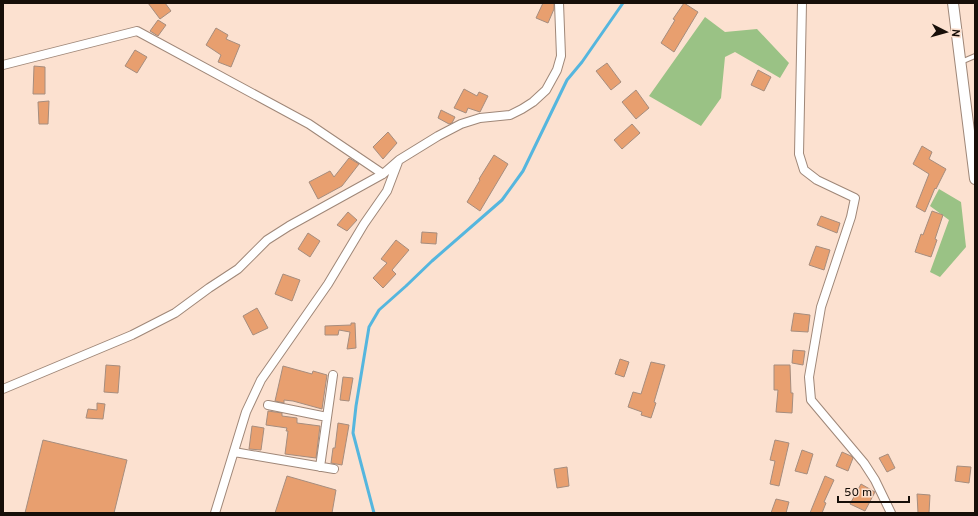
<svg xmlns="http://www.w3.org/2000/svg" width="978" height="516" font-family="Overpass,sans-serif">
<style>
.green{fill:#9ac285}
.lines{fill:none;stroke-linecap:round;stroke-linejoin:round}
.stream{stroke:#55b6de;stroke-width:3}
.building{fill:#e89f6f;stroke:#a68d7e}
.service-casing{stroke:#9f8778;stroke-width:6}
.minor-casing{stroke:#9f8778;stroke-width:10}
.tertiary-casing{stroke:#9f8778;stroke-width:12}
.service{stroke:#fff;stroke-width:4}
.minor{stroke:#fff;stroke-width:8}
.tertiary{stroke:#fff;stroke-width:10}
</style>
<rect width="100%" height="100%" fill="#fce1d0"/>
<!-- green -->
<path class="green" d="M705 17 725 32 757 29 789 63 780 78 735 52 725 57 721 98 701 126 649 96Z
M939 189 961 202 966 247 940 277 930 272 949 220 930 206Z"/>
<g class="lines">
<!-- stream -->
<path class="stream" d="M374 513 353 433 356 406 369 327 379 310 406 286 432 261 502 200 523 171 567 80 582 62 623 3"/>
</g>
<!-- building -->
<path class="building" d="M148 3H165L171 11 160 19Z
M543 3H554V9L548 23 536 18Z
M684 3 698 12 674 52 661 43 675 20 673 19Z
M158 20 166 25 158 36 150 31Z
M216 28 228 35 226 39 240 45 231 67 218 62 221 55 206 45Z
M135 50 147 57 137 73 125 66Z
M607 63 621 82 611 90 596 71Z
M34 66 45 67V94H33Z
M758 70 771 77 764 91 751 85Z
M464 89 477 96 479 92 488 96 480 112 468 108 466 113 454 108Z
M636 90 649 108 636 119 622 102Z
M49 101 48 124H39L38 102Z
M441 110 455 117 452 123 449 124 438 118Z
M632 124 640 133 622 149 614 140Z
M388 132 397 143 383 159 373 147Z
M922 146 932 152 929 159 946 169 936 189 935 188 925 212 916 207 929 174 913 164Z
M494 155 508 164 480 211 467 202 480 180 479 179Z
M349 158 359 164 342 186 318 199 309 182 330 171 334 177Z
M932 211 943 215 935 239 937 240 931 257 915 252 921 234 923 235Z
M348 212 357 220 347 231 337 225Z
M821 216 840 223 837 233 817 225Z
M422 232 437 233 436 244 421 243Z
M308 233 320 241 310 257 298 249Z
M396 240 409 250 392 270 396 274 383 288 373 278 387 263 381 259Z
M816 246 830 250 824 270 809 265Z
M283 274 300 280 292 301 275 294Z
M257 308 268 328 253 335 243 316Z
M794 313 810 315 808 332 791 331Z
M351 323H355L356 348 347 349 350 332 339 330 338 335H325V326L351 325Z
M793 350 805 351 803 365 792 363Z
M620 359 629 362 624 377 615 374Z
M651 362 665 365 654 402 656 403 651 418 641 415 642 412 628 407 633 392 641 394Z
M106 365 120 366 118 393 104 392Z
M774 365H790L791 393H793L792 413 776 412 778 390H774Z
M283 366 312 374 313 371 327 375 322 409 293 401 284 400V403L275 401Z
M343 377 353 378 349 401 340 400Z
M97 403 105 404 103 419 86 418 88 409 97 410Z
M268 411 282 413V416L297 418V423L320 426 316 458 285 454 288 431H286L287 428 266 425Z
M338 423 349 425 342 465 331 463 333 448H335Z
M252 426 264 428 261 450 249 449Z
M43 440 127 460 114 513H25Z
M775 440 789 443 779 486 770 484 775 461 770 460Z
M802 450 813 454 807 474 795 471Z
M842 452 851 456 853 458 848 471 836 466Z
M888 454 895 468 887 472 879 458Z
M957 466 971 467 969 483 955 481Z
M567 467 569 486 557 488 554 469Z
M287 476 336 490 332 513H275Z
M825 476 834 480 824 502 826 503 822 513H810Z
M861 484 875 492 865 511 850 504Z
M917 494 930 495 929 513H918Z
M776 499 789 502 786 513H771Z"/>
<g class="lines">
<defs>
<path id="service" d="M961 62 975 56"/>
<path id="minor" d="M802 3 799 154 804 170 817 180 855 198 851 217 821 307 809 377 811 400 864 463 875 480 891 513
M3 65 137 31 309 124 383 174
M3 389 132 335 175 313 209 288 238 269 267 240 289 226 383 174 399 160 438 136 461 124 480 118 510 115 522 109 533 102 546 90 557 70 561 56 559 3
M268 405 327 417
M234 452 334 469
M320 467 333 375
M215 513 246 412 261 380 328 284 364 224 387 191 398 162"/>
<path id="tertiary" d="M953 3 975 179"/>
</defs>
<!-- service casing -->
<use href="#service" class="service-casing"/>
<!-- minor casing -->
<use href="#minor" class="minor-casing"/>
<!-- tertiary casing -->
<use href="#tertiary" class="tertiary-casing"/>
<!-- service -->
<use href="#service" class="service"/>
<!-- minor -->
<use href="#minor" class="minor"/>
<!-- tertiary -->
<use href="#tertiary" class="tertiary"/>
</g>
<!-- border -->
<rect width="978" height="516" fill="none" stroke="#170f09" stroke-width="8"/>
<!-- north arrow -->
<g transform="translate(946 32) rotate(96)" stroke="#fce1d0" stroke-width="3" paint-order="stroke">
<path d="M0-3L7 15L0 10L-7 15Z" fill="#170f09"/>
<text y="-6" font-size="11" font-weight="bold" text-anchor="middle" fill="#170f09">N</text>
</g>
<!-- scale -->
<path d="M838 496v6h71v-6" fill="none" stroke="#170f09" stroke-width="2"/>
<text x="844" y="496" font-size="12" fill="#170f09" stroke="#fce1d0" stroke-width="3" paint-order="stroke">50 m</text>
</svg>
